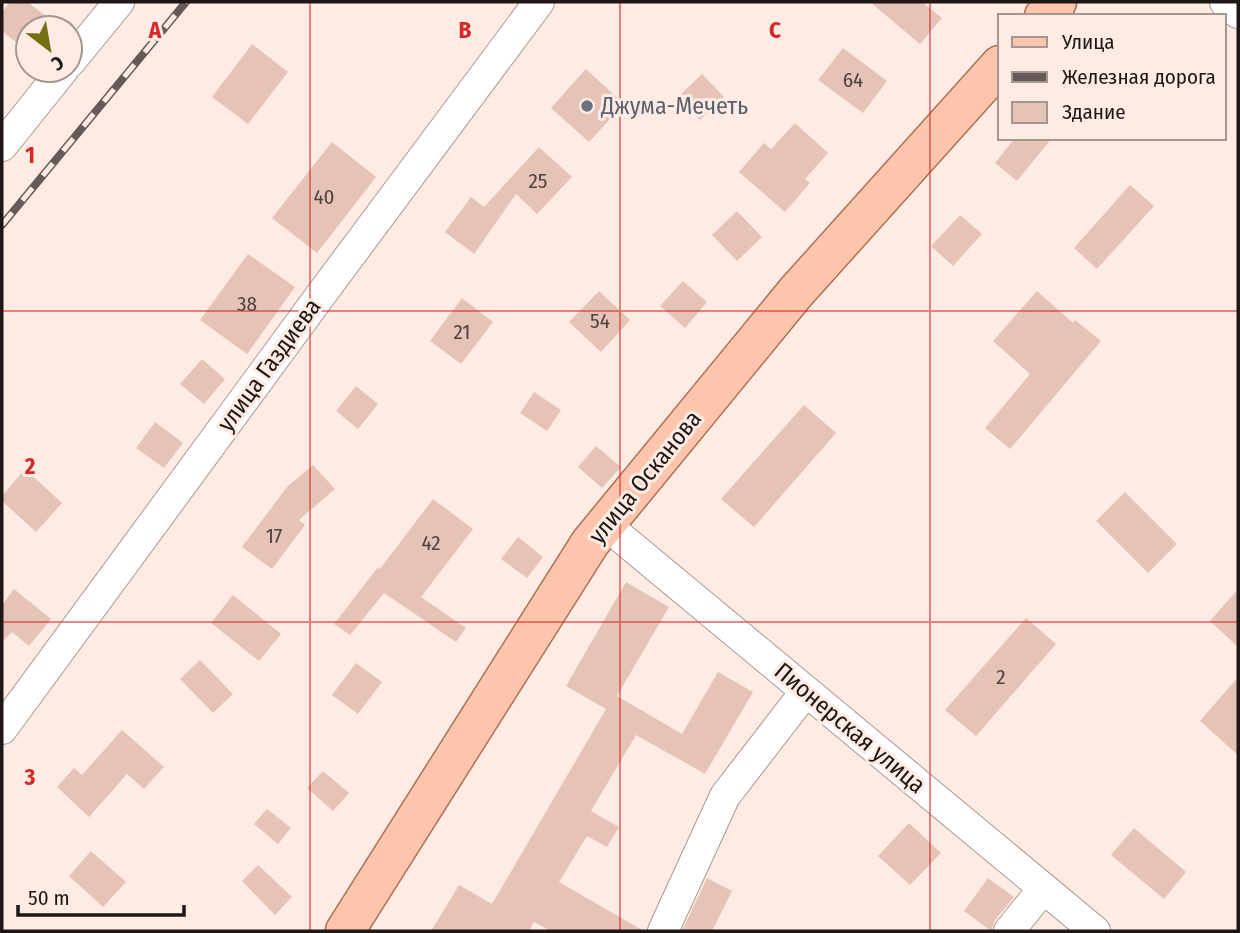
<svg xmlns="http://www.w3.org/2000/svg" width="1240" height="933" font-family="'Fira Sans Condensed',sans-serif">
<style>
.building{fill:#e5c3b7}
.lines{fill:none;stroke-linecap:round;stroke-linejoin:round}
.minor-casing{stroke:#aa9892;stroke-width:32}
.major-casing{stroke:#ae7053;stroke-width:41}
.minor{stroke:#fff;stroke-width:30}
.major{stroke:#fdc6ac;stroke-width:38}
.rail-casing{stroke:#655a57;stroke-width:8}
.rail{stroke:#feebe4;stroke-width:5;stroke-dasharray:16;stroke-linecap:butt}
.grid{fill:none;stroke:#d62828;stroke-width:2;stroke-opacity:0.55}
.worship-dot{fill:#6b7280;stroke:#feebe4;stroke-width:2.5}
.labels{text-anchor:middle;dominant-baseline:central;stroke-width:6;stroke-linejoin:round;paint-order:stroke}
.number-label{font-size:21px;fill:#50423e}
.worship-label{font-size:24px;fill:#5b616d;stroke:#feebe4;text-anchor:start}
.street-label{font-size:24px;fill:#1e1715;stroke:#feebe4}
.grid-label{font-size:23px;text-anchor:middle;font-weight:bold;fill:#d62828;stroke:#feebe4;stroke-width:6;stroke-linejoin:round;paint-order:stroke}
</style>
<rect width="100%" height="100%" fill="#feebe4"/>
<!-- building -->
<path class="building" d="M10 2H28L60 28H28V52L2 31V12Z
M870 2H922L942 18 920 44Z
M252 44 288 72 248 124 212 97Z
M843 48 887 81 863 113 818 80Z
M586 69 624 104 589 142 551 108Z
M702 74 724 97 700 120 678 97Z
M795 123 828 153 805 179 810 183 785 212 739 172 764 143 771 149Z
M1015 138H1052L1017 181 995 163Z
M332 142 376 177 317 253 272 218Z
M539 147 572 177 537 214 516 194 474 254 445 232 471 197 484 207Z
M1130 185 1154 206 1097 269 1074 248Z
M737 211 762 237 737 261 712 235Z
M960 215 982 234 953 266 931 246Z
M248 254 295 287 247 354 200 320Z
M683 281 707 302 685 328 660 306Z
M599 291 630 320 601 352 569 322Z
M1037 291 1073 323 1075 320 1101 341 1010 449 985 428 1030 374 993 341Z
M462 298 493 322 461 364 430 341Z
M202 359 225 379 204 404 180 384Z
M356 386 378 404 358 429 336 411Z
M534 392 561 410 547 431 520 413Z
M804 405 836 433 754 527 721 499Z
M155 422 183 443 164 468 136 448Z
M596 446 621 467 602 488 578 467Z
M313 465 335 489 299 520 305 525 272 569 242 547 287 487Z
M25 469 62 503 36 532 2 501V496Z
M1125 492 1177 544 1148 573 1096 521Z
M433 499 473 529 421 597 466 628 456 642 384 593 350 635 334 624 378 567 380 569Z
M518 537 543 557 527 578 501 559Z
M626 582 669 607 617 696 682 734 718 672 753 692 705 774 636 735 591 811 619 827 607 847 587 836 559 882 644 931H551L534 922 529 931H431L459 885 492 904 606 709 566 686Z
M14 589 51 619 29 646 12 632 2 642V605Z
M1238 589V647L1210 621Z
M233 595 281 634 259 661 211 623Z
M1026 618 1056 644 976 736 945 710Z
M200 660 233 694 213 713 180 679Z
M356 663 382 682 358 714 332 695Z
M1238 677V755L1200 721Z
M122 730 164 767 144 789 127 774 89 817 57 787 74 768 82 775Z
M323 771 349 793 333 811 307 788Z
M267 809 291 828 278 844 254 824Z
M909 823 941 853 910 885 878 856Z
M1134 828 1186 872 1164 899 1111 855Z
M91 851 126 882 103 907 69 876Z
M258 865 292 897 275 915 242 881Z
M707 878 732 891 712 931H682Z
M988 878 1014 897 995 920 991 931 964 911Z"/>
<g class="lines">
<defs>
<path id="minor" d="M1225 2 1238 13
M70 62 119 2
M2 146 63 70
M606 525 1095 931
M2 729 323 292 539 2
M663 931 725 796 806 691
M1009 931 1043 889"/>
<path id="major" d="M1044 16 1057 2
M345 931 590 543 796 292 1000 65"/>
</defs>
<!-- minor casing -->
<use href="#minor" class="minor-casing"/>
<!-- major casing -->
<use href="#major" class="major-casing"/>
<!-- minor -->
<use href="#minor" class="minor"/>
<!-- major -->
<use href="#major" class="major"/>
<defs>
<path id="rail" d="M2 225 186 2"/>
</defs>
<!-- rail casing -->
<use href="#rail" class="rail-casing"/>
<!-- rail -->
<use href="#rail" class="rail"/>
</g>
<!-- grid -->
<path class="grid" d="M310 2V931M620 2V931M930 2V931M2 311H1238M2 622H1238"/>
<!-- markers -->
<circle class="worship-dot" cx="587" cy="106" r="7"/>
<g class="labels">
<!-- number labels -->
<g class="number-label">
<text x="853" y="80">64</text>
<text x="538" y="181">25</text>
<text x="324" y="197">40</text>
<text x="247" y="304">38</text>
<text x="600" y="321">54</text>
<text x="462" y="332">21</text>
<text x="274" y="536">17</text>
<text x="431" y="543">42</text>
<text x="1001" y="677">2</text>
</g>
<!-- worship labels -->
<g class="worship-label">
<text x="601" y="106">Джума-Мечеть</text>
</g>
<!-- street labels -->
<g class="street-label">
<text transform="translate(269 365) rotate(-54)">улица Газдиева</text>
<text transform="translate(645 477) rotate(-51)">улица Осканова</text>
<text transform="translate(850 728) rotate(40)">Пионерская улица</text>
</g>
</g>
<g class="grid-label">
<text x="155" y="38">A</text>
<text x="465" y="38">B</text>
<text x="775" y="38">C</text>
<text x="30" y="163">1</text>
<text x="30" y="474">2</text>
<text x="30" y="785">3</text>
</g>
<!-- border -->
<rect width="1240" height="933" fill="none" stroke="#1e1715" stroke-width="7"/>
<!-- legend -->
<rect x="998" y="14" width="228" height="126" fill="#feebe4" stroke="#a49691" stroke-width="2"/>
<rect x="1012" y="37" width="35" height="10" fill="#fdc6ac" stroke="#a49691" stroke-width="2"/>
<text x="1062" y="49" font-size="21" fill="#1e1715">Улица</text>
<rect x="1012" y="72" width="35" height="10" fill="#655a57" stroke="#a49691" stroke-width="2"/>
<text x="1062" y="84" font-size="21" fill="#1e1715">Железная дорога</text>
<rect x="1012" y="102" width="35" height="21" fill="#e5c3b7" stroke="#a49691" stroke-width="2"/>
<text x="1062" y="119" font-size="21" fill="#1e1715">Здание</text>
<!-- north arrow -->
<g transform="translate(49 49) rotate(149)"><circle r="33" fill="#feebe4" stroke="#a49691" stroke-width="2"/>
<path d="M0-5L12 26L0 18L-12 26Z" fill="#747113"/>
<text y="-10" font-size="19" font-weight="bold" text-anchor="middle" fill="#1e1715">С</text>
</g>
<!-- scale -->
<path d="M18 905v10h166v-10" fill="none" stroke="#1e1715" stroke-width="3.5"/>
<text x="28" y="905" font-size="21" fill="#1e1715" stroke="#feebe4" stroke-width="5" paint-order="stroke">50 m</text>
</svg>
